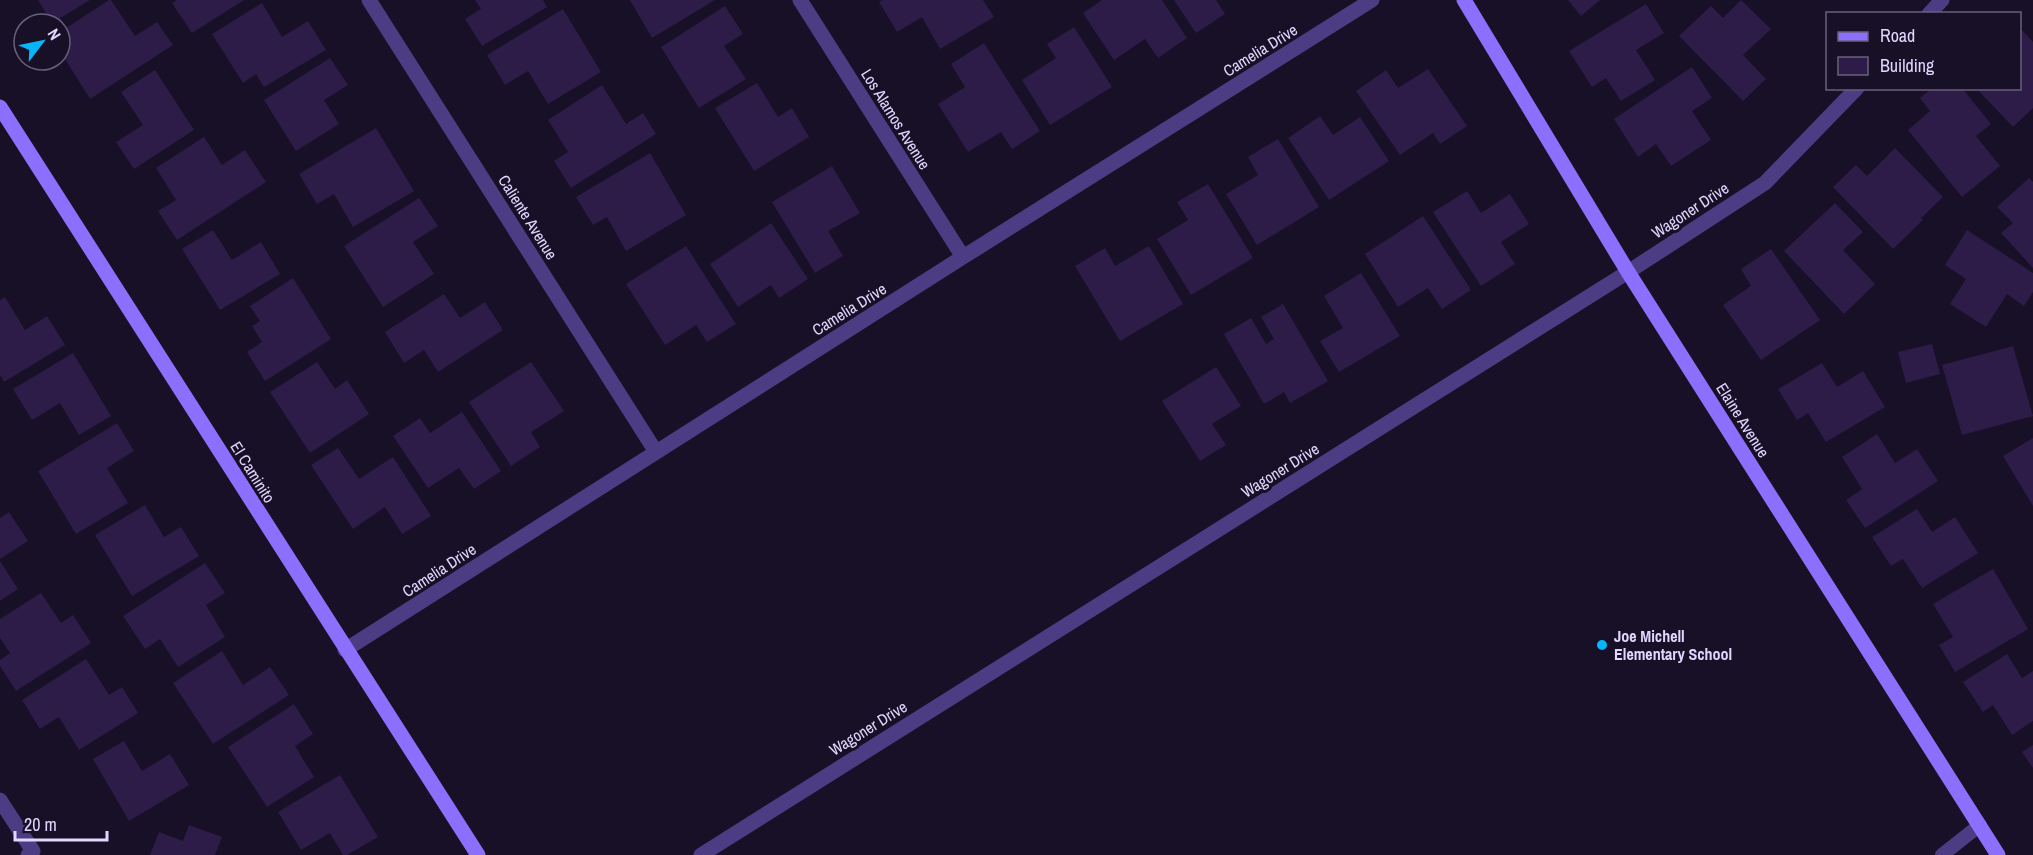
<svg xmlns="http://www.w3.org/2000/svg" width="2033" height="855" font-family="'Archivo Narrow',sans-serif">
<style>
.building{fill:#2c1c47}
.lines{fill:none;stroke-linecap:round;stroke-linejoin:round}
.lane{stroke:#4b3c84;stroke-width:14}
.street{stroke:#4b3c84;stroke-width:15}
.secondary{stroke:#8c6ffc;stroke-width:15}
.poi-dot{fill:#06b6fa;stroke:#181026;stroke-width:2}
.labels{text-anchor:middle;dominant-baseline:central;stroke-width:6;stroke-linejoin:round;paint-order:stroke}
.street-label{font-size:16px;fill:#e1d6fe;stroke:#181026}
.poi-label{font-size:16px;font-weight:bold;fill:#e1d6fe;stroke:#181026;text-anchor:start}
</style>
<rect width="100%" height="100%" fill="#181026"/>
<!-- building -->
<path class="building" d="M38 0H90L52 23Z
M109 0H111L135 36 157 22 173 45 90 99 60 51V32Z
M177 0H244L192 33 172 3Z
M475 0H543L547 7 482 46 465 19 481 9Z
M630 0H715L652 38Z
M882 0H983L994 17 940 49 922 17 897 32 879 2Z
M1102 0H1162L1187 38 1158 58 1145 39 1114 60 1083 13Z
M1174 0H1216L1225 14 1196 33Z
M1568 0H1600L1581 16Z
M1741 0 1771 29 1743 55 1766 79 1743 101 1679 36 1711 6 1723 18Z
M262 3 282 37 308 21 326 50 264 87 256 74 243 83 212 34Z
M1646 4 1664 33 1636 50 1655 80 1621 101 1606 78 1592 87 1569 51Z
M725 6 743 34 724 46 746 79 699 108 661 47Z
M563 9 601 72 548 104 528 71 505 85 487 55Z
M1074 27 1112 87 1050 125 1022 80 1056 58 1047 44Z
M2020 28 2033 42V108L2013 127 1976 88H2020Z
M984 43 1040 131 1012 149 1001 132 968 152 938 104 965 87 951 64Z
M330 58 348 85 324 100 339 124 296 151 264 100Z
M1692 67 1712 98 1692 111 1711 140 1671 166 1656 144 1638 157 1614 119Z
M1428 69 1467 126 1440 144 1433 133 1400 155 1356 91 1386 70 1398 88Z
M155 70 194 130 134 169 116 142 143 125 121 92Z
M757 83 778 117 792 108 809 137 754 171 715 108Z
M602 85 626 124 643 113 656 134 571 188 554 161 568 152 548 120Z
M1932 88H1962L1991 124 1976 136 2000 166 1962 197 1908 130 1930 111 1920 98Z
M1320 116 1333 135 1360 117 1389 161 1329 200 1288 138Z
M376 128 414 191 353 227 334 194 317 204 299 174Z
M204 137 222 165 245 150 266 182 177 240 158 211 176 200 156 168Z
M1278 139 1319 207 1257 245 1226 194 1258 175 1248 157Z
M1895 148 1943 197 1921 218 1923 220 1893 249 1833 187 1856 165 1867 176Z
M650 153 686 215 626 251 607 217 593 225 576 197Z
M832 166 860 213 828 231 843 256 815 273 772 202Z
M2029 178 2033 182V268L2001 233 2013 223 1997 207Z
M1208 184 1253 258 1191 295 1157 239 1188 220 1177 202Z
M1467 191 1481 213 1510 194 1529 224 1501 242 1515 264 1481 286 1433 212Z
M419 198 438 226 413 242 434 274 383 307 344 246Z
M1835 203 1863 232 1843 250 1875 284 1844 314 1784 251Z
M1423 216 1471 290 1442 309 1428 288 1398 307 1365 254Z
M771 223 808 279 779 298 771 285 738 307 710 264Z
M213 230 232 260 261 242 280 274 220 310 182 249Z
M1967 230 2033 273V292L2024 306 2007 294 1986 327 1950 304 1966 279 1945 265Z
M686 246 736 324 707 342 696 325 665 345 626 284Z
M1149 246 1183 304 1120 341 1075 266 1105 248 1115 266Z
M1771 249 1820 320 1761 360 1723 305 1751 286 1741 269Z
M1361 273 1400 336 1339 372 1320 341 1343 328 1324 296Z
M293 278 331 339 265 381 247 352 262 342 252 326 260 321 250 306Z
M444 294 460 318 485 302 503 330 438 372 424 350 404 363 385 332Z
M5 297 25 330 47 316 65 345 4 382 0 375V300Z
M1283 304 1328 381 1290 403 1284 392 1264 404 1224 334 1251 318 1266 344 1274 339 1261 317Z
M1932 344 1940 374 1906 383 1898 352Z
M2013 346 2033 416 1962 435 1942 365Z
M73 353 111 416 79 435 60 403 32 420 13 389Z
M317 362 335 389 347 380 369 414 310 453 270 392Z
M531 362 564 411 531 432 540 447 511 466 469 402Z
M1822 363 1837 387 1863 371 1885 407 1826 442 1808 413 1797 420 1778 389Z
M1216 367 1241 406 1212 424 1226 445 1200 461 1162 401Z
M462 412 501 471 474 489 459 468 428 488 393 436 420 418 430 433Z
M117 423 134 451 107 468 128 503 76 534 38 471Z
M1877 434 1895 463 1917 449 1938 481 1865 528 1846 500 1862 489 1842 457Z
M2033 438V506L2003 456Z
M338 448 359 479 393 457 431 516 402 534 385 507 353 529 311 465Z
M145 505 164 537 181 527 199 556 132 596 95 535Z
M1917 509 1932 532 1955 517 1978 553 1922 588 1903 559 1891 566 1872 537Z
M9 512 28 541 0 559V518Z
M0 561 18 589 0 601Z
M205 563 225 593 206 605 225 637 178 667 160 639 145 649 123 616Z
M1993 569 2028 629 1955 672 1939 645 1953 637 1933 604Z
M41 593 61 623 73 615 91 643 16 691 0 666V660L10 653 0 638V619Z
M222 651 243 685 270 667 289 695 213 744 173 683Z
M2007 654 2022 678 2033 671V721L2012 735 1993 705 1983 712 1963 682Z
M86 659 109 695 122 687 138 713 79 750 59 717 40 729 22 700Z
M294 704 313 734 295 746 314 777 267 807 228 747Z
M124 741 142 771 170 754 189 785 129 821 93 759Z
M2033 745V768L2022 752Z
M340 775 378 837 347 855H343L330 833 301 850 278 812Z
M189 825 222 837 215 855H150L159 832 183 841Z"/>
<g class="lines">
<!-- lane -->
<path class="lane" d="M1942 855 1980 825"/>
<!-- street -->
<path class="street" d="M369 0 656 452
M800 0 963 257
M1929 14 1942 0
M345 650 963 257 1372 0
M0 800 33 851 28 855
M701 855 1628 272 1765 183 1857 88"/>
<!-- secondary -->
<path class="secondary" d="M1464 0 1628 272 1998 855
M0 107 478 855"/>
</g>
<!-- markers -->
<circle class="poi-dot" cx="1602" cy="645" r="6"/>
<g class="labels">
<!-- street labels -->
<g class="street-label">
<text transform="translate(1260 50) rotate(-32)">Camelia Drive</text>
<text transform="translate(896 119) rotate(58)">Los Alamos Avenue</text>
<text transform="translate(1690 210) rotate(-33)">Wagoner Drive</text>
<text transform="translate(528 217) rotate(58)">Caliente Avenue</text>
<text transform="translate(849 309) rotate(-32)">Camelia Drive</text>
<text transform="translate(1743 420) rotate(58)">Elaine Avenue</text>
<text transform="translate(1280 470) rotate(-32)">Wagoner Drive</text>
<text transform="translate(253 472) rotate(58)">El Caminito</text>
<text transform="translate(439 570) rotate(-33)">Camelia Drive</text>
<text transform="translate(868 728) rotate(-32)">Wagoner Drive</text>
</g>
<!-- poi labels -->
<g class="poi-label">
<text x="1614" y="636">Joe Michell<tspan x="1614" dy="18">Elementary School</tspan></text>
</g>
</g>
<!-- legend -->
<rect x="1826" y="12" width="195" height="78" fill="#181026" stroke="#685f7c" stroke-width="1.5"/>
<rect x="1838" y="32" width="30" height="9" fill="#8c6ffc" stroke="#685f7c" stroke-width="1.5"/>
<text x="1880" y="42" font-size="18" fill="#e1d6fe">Road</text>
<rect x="1838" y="57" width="30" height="18" fill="#2c1c47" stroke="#685f7c" stroke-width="1.5"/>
<text x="1880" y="72" font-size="18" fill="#e1d6fe">Building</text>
<!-- north arrow -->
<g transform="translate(42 42) rotate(58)"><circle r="28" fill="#181026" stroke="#685f7c" stroke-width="1.5"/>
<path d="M0-4.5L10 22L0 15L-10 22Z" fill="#06b6fa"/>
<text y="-9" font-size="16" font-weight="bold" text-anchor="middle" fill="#e1d6fe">N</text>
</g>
<!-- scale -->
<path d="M15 831v9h92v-9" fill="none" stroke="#e1d6fe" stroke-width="3"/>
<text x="24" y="831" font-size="18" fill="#e1d6fe" stroke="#181026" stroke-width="4.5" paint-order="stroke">20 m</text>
</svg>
